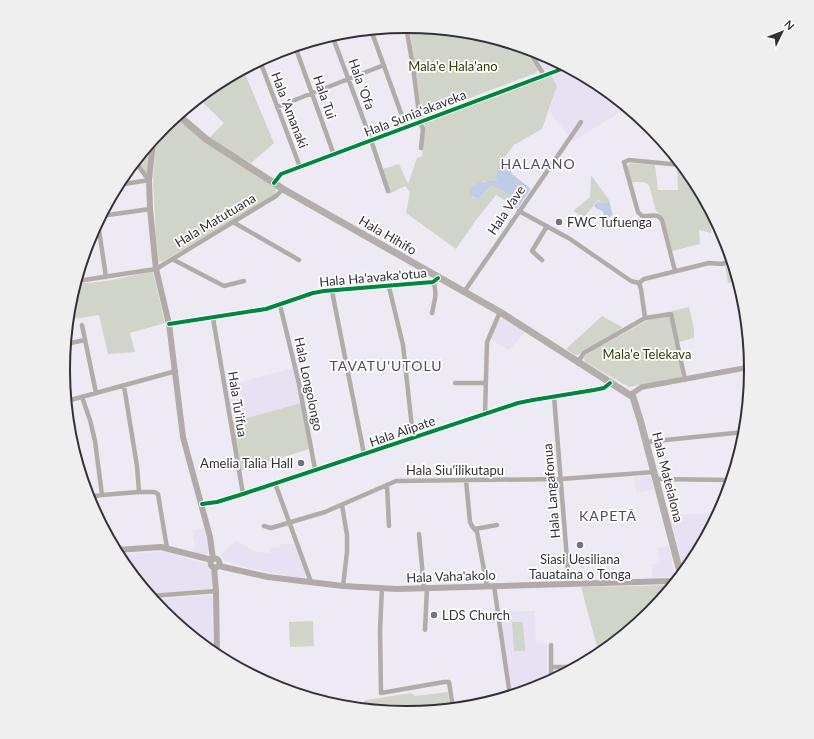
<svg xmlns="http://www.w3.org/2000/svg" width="814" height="739" font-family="Lato,sans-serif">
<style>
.built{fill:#e8e0f3}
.green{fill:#d0d4c9}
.water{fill:#c0cbe5}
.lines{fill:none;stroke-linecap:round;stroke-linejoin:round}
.minor{stroke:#b2aca8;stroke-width:4.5}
.tertiary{stroke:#b2aca8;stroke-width:5.5}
.secondary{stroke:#b2aaa8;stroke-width:6}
.primary{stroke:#b4aeaa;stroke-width:7}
.cycleway-casing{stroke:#fff;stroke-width:6}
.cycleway{stroke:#00873e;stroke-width:4}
.poi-dot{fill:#74727a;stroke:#fff;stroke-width:1.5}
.labels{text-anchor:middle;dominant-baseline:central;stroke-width:3.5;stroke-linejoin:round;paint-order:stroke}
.park-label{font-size:13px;fill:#303e06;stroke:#fff}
.street-label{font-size:13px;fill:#333138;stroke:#fff}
.poi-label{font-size:13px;fill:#333138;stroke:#fff;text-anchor:start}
.neighbourhood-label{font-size:14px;letter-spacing:1px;fill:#524c5b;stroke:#fff}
.rim{fill:none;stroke:#333138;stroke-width:2}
</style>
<rect width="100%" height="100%" fill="#eeeaf4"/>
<!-- built -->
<path class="built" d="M532 50 539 52 564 66 547 71 544 69Z
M569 69 598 84 601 91 606 90 627 108 573 141 549 112 557 86 551 75Z
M503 318 525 332 509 350 488 338 498 320Z
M293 368 301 403 232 422 226 386Z
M650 476 654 489 637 493 634 477Z
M718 513 692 561 684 571 670 515Z
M204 528 210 550 204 556 193 552 195 544 192 531Z
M236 540 254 551 269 553 272 547 280 548V544H295L306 575 303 578 248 568 224 560 220 555Z
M669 546 674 573 673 577 653 578 651 565 660 563 657 548Z
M165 551 207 565 212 570V586L209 589 149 594 121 560 118 555Z
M209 595 213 597 212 652 164 612 153 599Z
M534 611 536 643H547V682L532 689 520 690V692L512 695 501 612Z
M297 693 317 695 327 693 328 703Z"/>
<!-- green -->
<path class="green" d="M409 26 474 33 524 48 538 70 536 73 422 116Z
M243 69 274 143 251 163 231 152 210 137 224 123 198 98 216 84Z
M551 75 557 86 542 129 514 145 502 161 514 175 502 166 495 177 499 180 489 182 483 181 472 197 478 199 491 186C499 187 509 194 513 201L512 205 496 195 476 220 456 249 406 213 410 192 405 186 389 194 383 169 399 164 408 184 417 158 422 156 425 123Z
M180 119 205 141 276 189 275 195 162 262 159 261 156 239 153 179 156 136 161 130Z
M149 146 147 172 145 173 136 161Z
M630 163 655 165 658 190H678L677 167 684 168 693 179 717 223H712L711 233 699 230 700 244 672 251 664 219 656 211 649 185 644 182H631L627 167Z
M591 175 609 200 613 215 605 216 599 199 584 217 573 211 590 197Z
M732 264 737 280 728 283 725 266Z
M150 272H153L165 323 130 333 135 352 108 354 99 315 68 320 70 302 76 284 107 281Z
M689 307 694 329V338L679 342 672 311Z
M602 316 622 327 621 329 578 355H575L566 349Z
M667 316 671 319 681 373V377L629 387 585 362 584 358 585 356 594 350 648 320Z
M301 403 309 449 240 471 232 422Z
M672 585 650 613 599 654 581 587Z
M313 621 314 646 290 647 289 622Z
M512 622H523L525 651H514Z
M448 692 450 709 407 713 345 707 360 705 366 700 411 693 415 696Z"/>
<!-- water -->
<path class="water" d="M502 166 531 189 517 209 512 205 513 201C509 194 499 187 491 186L478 199 469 195C469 180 489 182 498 180L495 177Z
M598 201 602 204 609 202 612 215 609 218H604L603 211 597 209 594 206Z"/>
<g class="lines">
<!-- minor -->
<path class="minor" d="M406 26 413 67 420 122 423 129 421 148
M371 30 406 127
M332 35 371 140 388 191
M295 46 334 155
M528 49 544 75
M260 61 300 167
M277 107 384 65
M118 185 149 180 135 162
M519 211 570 239 631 281 639 283 641 289 645 318
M101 216 150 209
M233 222 299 260
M98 223 106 277
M172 259 224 286 244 281
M542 260 532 251 547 226
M675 271 662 220C657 212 650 217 642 216L638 212 624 162 629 160 681 165
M77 281 156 269 276 196 283 189
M639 283 644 279 709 263 722 264 731 261
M389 287 403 345 413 437
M332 291 364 454
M464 292 581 122
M280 305 299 384 315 469
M432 313C434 303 438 291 433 282
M213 318 243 494
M169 324 266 309 313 293 324 291 433 282 438 278
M82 325 96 393
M66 344 85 340
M578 362 584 353 645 318 671 314 685 380
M455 383H486
M554 396 569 584
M82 397 90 420 95 441 102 495 88 497
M67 401 176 371
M485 414 487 342 500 312
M646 442 744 432
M656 479 731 480
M466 480 470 522 472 526 477 532 487 586
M275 483 311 582
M387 485 389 526
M139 492H154L158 494 167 548
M102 495 139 492 137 466 124 386
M202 504 217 502 243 494 518 403 533 400 594 390 604 388 610 383
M342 505 347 535V552L343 586
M264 526 271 528 325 512 396 481 561 479 654 472
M475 529 497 525
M419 534 424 588
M494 586 510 696
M382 588 380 630 381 693 444 682H449L453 708
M151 596 216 591
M425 630 427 588
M551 645V680
M551 667H576"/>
<!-- tertiary -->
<path class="tertiary" d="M274 183 281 174 567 67
M630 395 642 387 750 367"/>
<!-- secondary -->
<path class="secondary" d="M153 141 149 180 150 209 156 269 169 324 183 437 210 537 213 559
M116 550 161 547 212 560
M210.5 563a4.5 4.5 0 1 1 9 0a4.5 4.5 0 1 1-9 0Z
M219 566 268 577 343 586 397 589 671 581 677 579
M214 567 216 591 217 656"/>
<!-- primary -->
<path class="primary" d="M178 115 206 139 283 189 500 312 633 397 641 423 679 568 682 574"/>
<defs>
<path id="cycleway" d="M274 183 281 174 567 67
M169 324 266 309 313 293 324 291 433 282 438 278
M202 504 217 502 243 494 518 403 533 400 594 390 604 388 610 383"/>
</defs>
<!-- cycleway casing -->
<use href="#cycleway" class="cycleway-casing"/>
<!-- cycleway -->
<use href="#cycleway" class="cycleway"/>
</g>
<!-- markers -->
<g class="poi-dot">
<circle cx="559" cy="222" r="4"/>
<circle cx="301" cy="463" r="4"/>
<circle cx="580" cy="545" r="4"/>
<circle cx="434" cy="615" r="4"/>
</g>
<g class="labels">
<!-- park labels -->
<g class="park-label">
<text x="453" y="66">Mala'e Hala'ano</text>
<text x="647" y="354">Mala'e Telekava</text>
</g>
<!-- street labels -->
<g class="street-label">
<text transform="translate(362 84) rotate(70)">Hala 'Ofa</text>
<text transform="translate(325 97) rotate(71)">Hala Tui</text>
<text transform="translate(290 110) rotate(69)">Hala 'Amanaki</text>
<text transform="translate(415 113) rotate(-21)">Hala Sunia'akaveka</text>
<text transform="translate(506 210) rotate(-56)">Hala Vave</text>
<text transform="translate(215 220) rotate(-31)">Hala Matutuana</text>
<text transform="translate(388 235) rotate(30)">Hala Hihifo</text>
<text transform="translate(373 277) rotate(-5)">Hala Ha'avaka'otua</text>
<text transform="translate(309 384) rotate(78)">Hala Longolongo</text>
<text transform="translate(238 404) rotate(81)">Hala Tu'ifua</text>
<text transform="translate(402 431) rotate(-19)">Hala Alipate</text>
<text x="455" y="470">Hala Siu'ilikutapu</text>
<text transform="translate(668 477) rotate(76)">Hala Mateialona</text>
<text transform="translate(551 491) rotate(-95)">Hala Langafonua</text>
<text transform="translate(451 576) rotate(-2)">Hala Vaha'akolo</text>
</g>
<!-- poi labels -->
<g class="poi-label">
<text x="567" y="222">FWC Tufuenga</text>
<text x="293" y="463" text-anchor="end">Amelia Talia Hall</text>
<text x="580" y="559" text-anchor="middle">Siasi Uesiliana<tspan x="580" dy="15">Tauataina o Tonga</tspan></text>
<text x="442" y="615">LDS Church</text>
</g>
<!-- neighbourhood labels -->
<g class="neighbourhood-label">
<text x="538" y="163">HALAANO</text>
<text x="386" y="365">TAVATU'UTOLU</text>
<text x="608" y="515">KAPETĀ</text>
</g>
</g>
<!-- crop -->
<path d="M0 0H814V739H0ZM406 33H408A336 336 0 0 1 744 369V370A336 336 0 0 1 408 706H406A336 336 0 0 1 70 370V369A336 336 0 0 1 406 33Z" fill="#efefef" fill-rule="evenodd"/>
<path class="rim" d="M406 33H408A336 336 0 0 1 744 369V370A336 336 0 0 1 408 706H406A336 336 0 0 1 70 370V369A336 336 0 0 1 406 33Z"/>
<!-- north arrow -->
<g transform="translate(782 32) rotate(47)" stroke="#ffffff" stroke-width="3" paint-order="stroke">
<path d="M0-3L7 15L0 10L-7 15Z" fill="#333138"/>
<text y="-6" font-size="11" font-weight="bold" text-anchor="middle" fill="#333138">N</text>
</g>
</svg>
